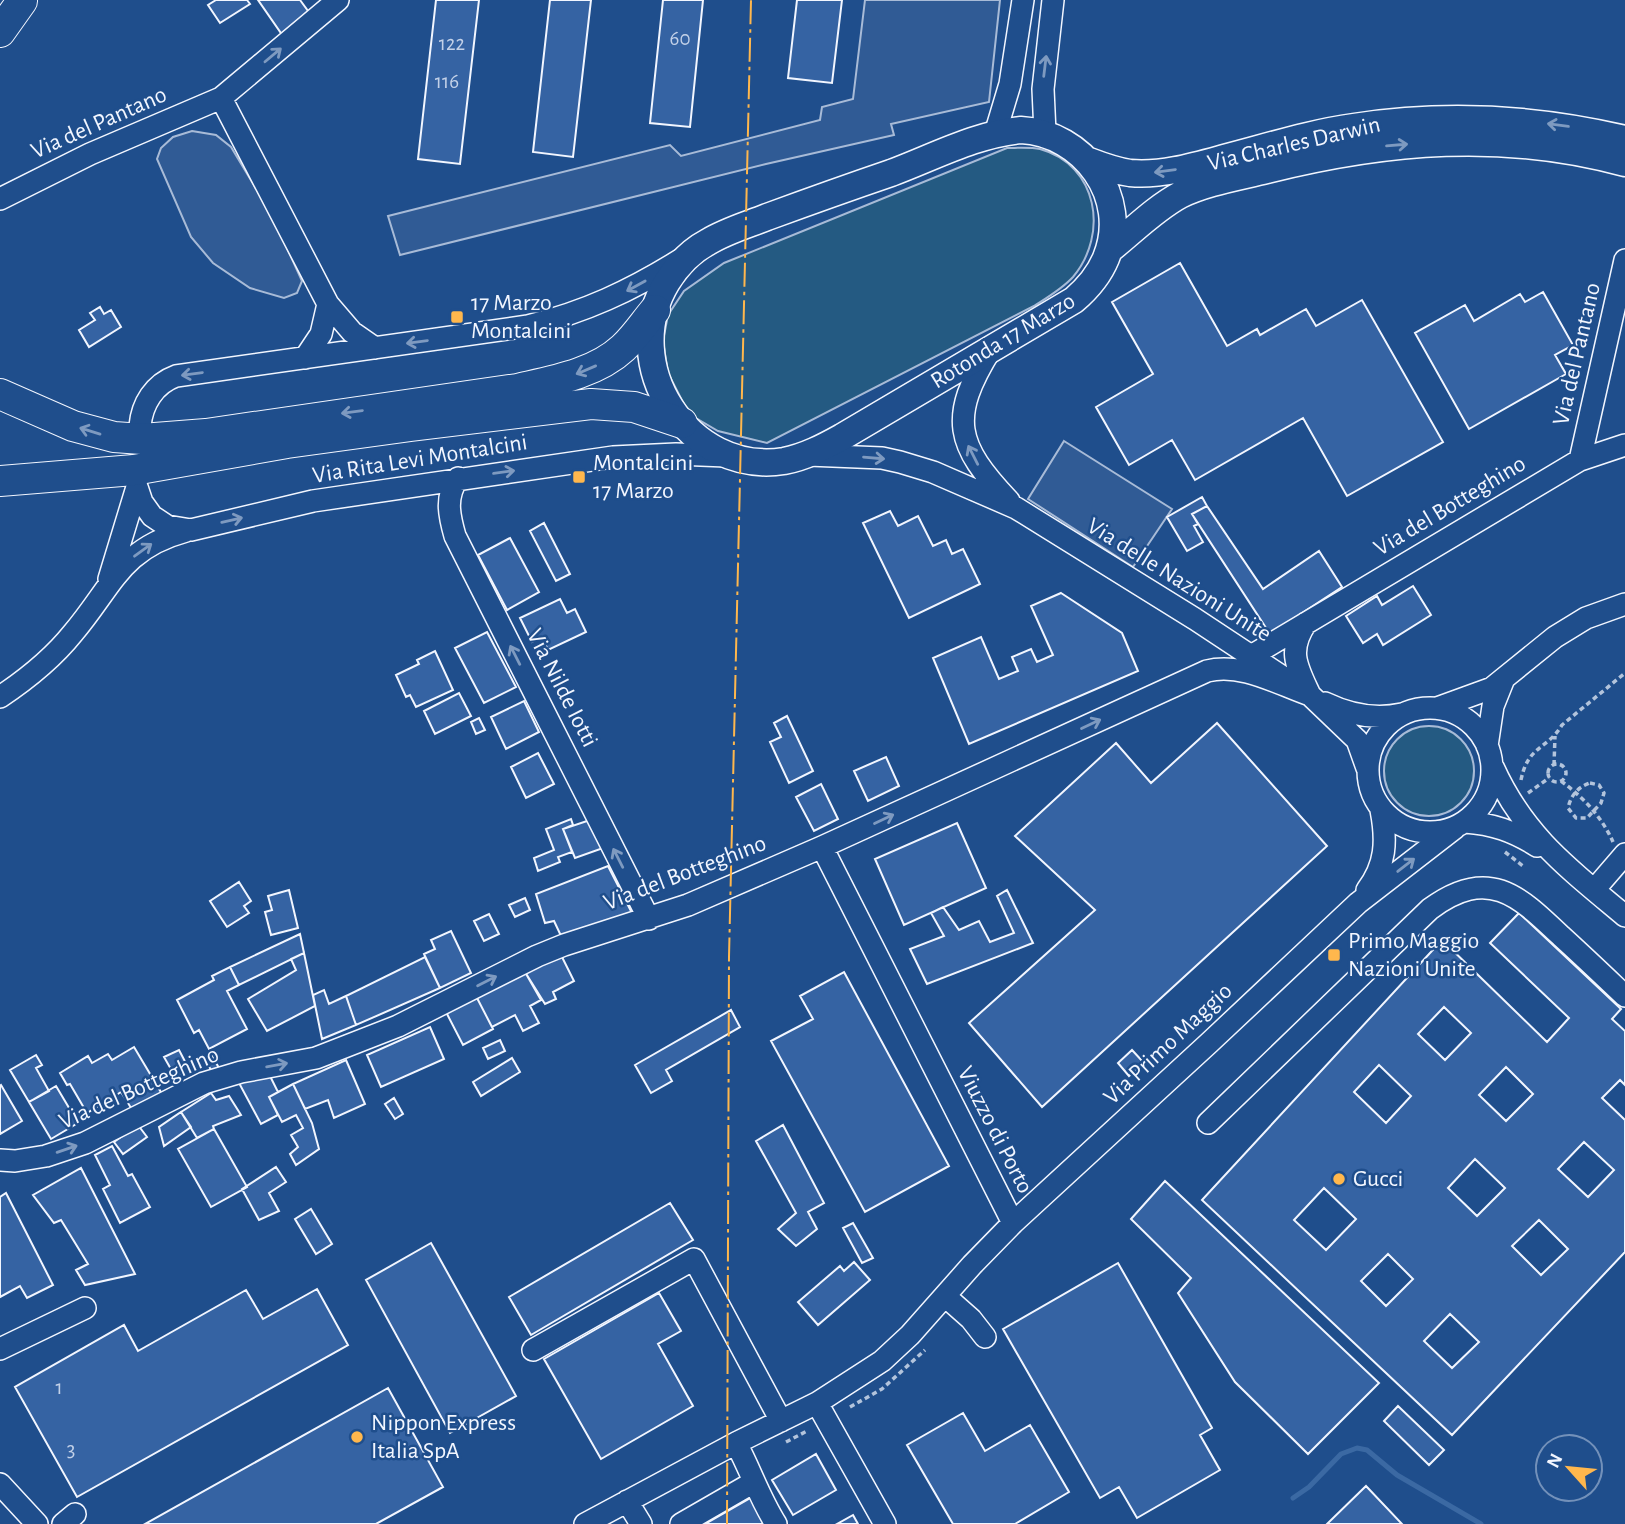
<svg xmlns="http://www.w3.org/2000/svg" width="1625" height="1524" font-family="'Alegreya Sans',sans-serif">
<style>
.green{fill:#245a82;stroke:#a8bbd7;stroke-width:2}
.parking{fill:#305b95;stroke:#a8bbd7;stroke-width:2}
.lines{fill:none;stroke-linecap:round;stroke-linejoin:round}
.stream{stroke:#3b69a3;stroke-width:5}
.building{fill:#3563a3;stroke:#f2f6ff;stroke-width:2;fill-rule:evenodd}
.minor-casing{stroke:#f2f6ff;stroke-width:24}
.major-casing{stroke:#f2f6ff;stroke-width:29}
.highway-casing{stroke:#f2f6ff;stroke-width:32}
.path{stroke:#b3c4dc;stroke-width:3.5;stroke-dasharray:5 3.5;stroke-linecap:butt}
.minor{stroke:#1f4e8c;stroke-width:21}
.major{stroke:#1f4e8c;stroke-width:26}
.highway{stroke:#1f4e8c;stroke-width:30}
.power{stroke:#ffb74d;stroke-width:2;stroke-dasharray:24 5 3.5 5;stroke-linecap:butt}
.oneway{stroke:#7e9ac0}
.poi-dot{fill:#ffb74d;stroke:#1f4e8c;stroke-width:2.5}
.labels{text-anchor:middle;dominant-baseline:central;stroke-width:5;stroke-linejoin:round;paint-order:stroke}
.number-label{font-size:21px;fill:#c3d1e8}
.street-label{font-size:24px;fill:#f2f6ff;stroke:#1f4e8c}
.poi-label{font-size:24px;fill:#f2f6ff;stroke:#1f4e8c;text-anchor:start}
</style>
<rect width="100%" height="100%" fill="#1f4e8c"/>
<!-- green -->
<path class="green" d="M1007 148C1017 148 1030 147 1040 149 1098 165 1109 234 1073 277 1062 289 1048 297 1034 306L767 443 718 431 689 414 668 373 663 341 668 315 684 291 724 263Z
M1384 771a45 45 0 1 1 90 0a45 45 0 1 1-90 0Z"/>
<!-- parking -->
<path class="parking" d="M865 0H1000L989 102 891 124 894 135 766 164 400 255 388 216 670 145 681 156 820 120 822 107 853 99Z
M192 131 216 135 231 147 272 215 302 281 297 293 284 298 250 288 213 263 191 237 157 159 161 148 173 137Z
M1064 441 1172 509 1133 567 1028 499Z"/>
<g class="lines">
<!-- stream -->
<path class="stream" d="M1293 1498 1309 1487 1341 1454 1357 1448 1367 1450 1397 1475 1481 1524"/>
</g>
<!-- building -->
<path class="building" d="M216 0H247L250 4 220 23 208 5Z
M258 0H300L311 15 283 36Z
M436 0H479L460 164 418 159Z
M550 0H591L573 157 533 152Z
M663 0H703L690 127 650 123Z
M797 0H842L832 83 788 78Z
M1180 263 1227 346 1257 329 1260 335 1306 309 1316 326 1362 300 1443 442 1347 496 1303 418 1195 480 1172 440 1129 465 1096 407 1153 374 1112 302Z
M1543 292 1573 345 1555 355 1566 374 1469 429 1415 333 1465 305 1474 321 1520 294 1525 302Z
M100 307 104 314 111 310 121 327 89 347 79 330 95 320 90 313Z
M1202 497 1207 506 1192 514 1198 524 1194 526 1203 542 1187 551 1167 517Z
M1207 506 1263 589 1319 551 1342 587 1270 634 1192 514Z
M890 511 898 526 918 516 933 546 946 540 952 554 963 549 980 584 909 618 863 523Z
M544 523 570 574 556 581 530 531Z
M510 538 539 592 507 610 478 555Z
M1413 586 1431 615 1383 645 1377 634 1363 643 1346 616 1377 596 1382 605Z
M1061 593 1122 633 1138 671 969 744 933 658 981 637 999 679 1018 671 1012 657 1031 649 1037 662 1053 655 1031 606Z
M560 599 567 613 575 609 586 632 548 650 542 637 532 642 520 618Z
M487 632 516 687 484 703 455 648Z
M435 651 453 690 416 707 410 695 406 697 396 675 419 664 417 660Z
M459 693 471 716 435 734 424 711Z
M524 701 539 732 506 749 491 717Z
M787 716 813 771 789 783 770 742 781 737 774 723Z
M479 718 485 730 476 734 471 722Z
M1217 723 1327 846 1042 1107 969 1023 1095 910 1015 836 1116 743 1151 783Z
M538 753 554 784 526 798 511 767Z
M886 757 899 786 868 801 854 771Z
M821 784 838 819 814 831 796 797Z
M571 819 573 825 563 829 572 852 558 857 560 862 538 871 534 858 554 850 546 829Z
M590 820 606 847 575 858 563 829Z
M957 823 986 888 904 925 875 859Z
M608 866 633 915 562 938 554 921 545 923 536 894Z
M239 882 251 901 244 906 249 913 227 927 210 901Z
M289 890 298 928 271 935 265 912 272 910 268 896Z
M1007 890 1033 943 927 984 910 949 944 936 931 913 943 907 959 930 979 921 990 942 1014 933 997 896Z
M525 898 530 910 515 917 509 905Z
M1519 913 1621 1009 1612 1019 1625 1031V1085L1620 1080 1602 1098 1625 1120V1252L1452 1435 1202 1200 1442 940 1547 1042 1569 1018 1490 943ZM1444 1007 1471 1033 1445 1060 1418 1034ZM1379 1065 1411 1096 1386 1123 1354 1092ZM1506 1067 1533 1094 1506 1121 1479 1095ZM1584 1142 1614 1170 1588 1197 1558 1169ZM1475 1159 1505 1188 1477 1216 1448 1188ZM1324 1188 1356 1219 1326 1250 1294 1220ZM1539 1220 1568 1249 1541 1275 1512 1246ZM1388 1254 1413 1279 1386 1306 1361 1281ZM1450 1314 1479 1342 1452 1368 1424 1341Z
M489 914 499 934 484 941 474 921Z
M451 931 471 973 440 988 424 954 435 949 431 940Z
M300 934 304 953 239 985 230 967Z
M304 953 315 1006 267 1031 248 999 296 970 291 959Z
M561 955 574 981 553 992 556 999 545 1004 525 972Z
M425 957 440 988 356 1025 346 996Z
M230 967 239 985 227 991 247 1029 209 1049 199 1030 194 1033 177 1000 214 980 212 976Z
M525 972 541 1000 530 1006 539 1023 523 1031 515 1015 492 1027 476 996Z
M844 972 949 1166 865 1212 771 1041 813 1019 800 996Z
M324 990 329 1004 346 996 356 1025 322 1039 313 995Z
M476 996 493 1029 463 1045 446 1012Z
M731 1010 740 1027 666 1070 672 1081 651 1093 635 1065Z
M430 1027 444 1059 381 1087 367 1055Z
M500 1040 505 1051 488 1059 483 1048Z
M134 1047 162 1094 133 1111 121 1092 87 1113 70 1084 67 1085 60 1073 88 1056 92 1063 108 1054 112 1060Z
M179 1050 190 1071 176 1078 164 1057Z
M1132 1050 1144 1063 1129 1076 1118 1063Z
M36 1055 42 1065 36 1068 49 1091 29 1102 10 1070Z
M212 1056 219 1068 212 1072 206 1061Z
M512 1058 520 1072 481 1096 473 1082Z
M346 1060 365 1104 334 1118 328 1100 305 1109 293 1084Z
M270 1076 278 1092 269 1097 278 1115 261 1124 239 1083Z
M293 1084 312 1123 319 1149 296 1165 290 1154 298 1147 291 1135 303 1128 296 1115 282 1122 269 1097Z
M1 1085 22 1121 0 1134V1086Z
M56 1086 78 1123 51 1139 29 1102Z
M211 1093 216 1100 229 1096 241 1115 213 1126 214 1129 197 1138 181 1112Z
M394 1098 403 1114 395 1119 385 1104Z
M181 1112 191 1127 164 1146 159 1127Z
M138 1125 147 1137 123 1154 114 1142Z
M783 1125 824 1203 808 1212 817 1229 796 1246 778 1229 796 1213 756 1141Z
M214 1129 247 1187 211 1207 178 1149Z
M112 1146 128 1176 132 1174 150 1207 120 1223 103 1189 110 1185 95 1155Z
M276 1167 286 1182 269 1193 279 1211 259 1220 242 1189Z
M81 1168 135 1274 85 1285 76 1270 88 1264 61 1220 54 1223 33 1195Z
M1165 1181 1379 1383 1308 1454 1235 1382 1178 1293 1191 1278 1131 1219Z
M6 1193 53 1285 27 1298 20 1286 0 1297V1197Z
M670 1203 693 1240 531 1335 509 1297Z
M311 1209 332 1244 316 1254 295 1219Z
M853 1223 873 1258 862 1263 843 1228Z
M431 1243 516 1396 450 1433 366 1280Z
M854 1262 870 1280 818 1325 798 1302 840 1266 844 1271Z
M1118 1263 1212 1428 1200 1435 1220 1470 1137 1518 1119 1487 1100 1498 1003 1329Z
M317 1289 348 1345 77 1497 15 1387 124 1325 138 1351 246 1290 263 1319Z
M659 1293 681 1331 658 1344 693 1406 601 1459 544 1359Z
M388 1388 443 1487 376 1524H145Z
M1398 1406 1444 1450 1429 1465 1384 1421Z
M963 1413 985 1451 1030 1425 1069 1492 1015 1524H953L907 1445Z
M816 1454 836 1490 793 1515 772 1480Z
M1366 1486 1402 1524H1327Z
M754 1496 770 1524H705Z
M853 1515 858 1524H837Z"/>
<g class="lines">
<defs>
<path id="minor" d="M221 98 328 304 352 332 375 348
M1045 133 1043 89 1053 0
M995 134 1010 84 1023 0
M0 199 90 154 221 98 338 0
M991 349C948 418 956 445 1009 501
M305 358 321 334 328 304
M140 426C142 404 154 384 176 376L528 326C585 312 630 291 680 260
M808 455 882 458 900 462 933 472 1016 508 1195 619 1310 695 1357 740 1367 768
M1580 460 1625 260
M458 478C445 497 449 515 455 536L649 919
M137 487 142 502 152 516 167 526 191 530 313 501 613 457 676 454 726 456
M109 579 137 487
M1306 623C1287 651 1297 667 1310 695
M1251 656 1580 460 1625 445
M0 697C27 679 53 658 73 633 113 586 120 549 186 531
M1325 703C1350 715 1375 720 1402 714
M1368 770a62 62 0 1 1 124 0a62 62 0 1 1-124 0Z
M1437 708 1492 688 1555 637 1586 618 1625 604
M1487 746 1493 706 1503 681
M1493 767C1524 836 1569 869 1625 916
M1465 822C1493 824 1513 831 1537 846
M822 847 1013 1223
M1367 890C1386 865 1387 841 1381 810
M1594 890 1625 854
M1208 1123 1430 909C1488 866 1518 895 1561 936 1583 956 1604 976 1625 996
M0 1160 15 1161 46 1156 85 1143 204 1083 241 1072 316 1058 398 1026 537 956 564 945 688 905 822 847 1207 671C1241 662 1278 684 1310 695
M945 1296 971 1319 985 1337
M0 1349 85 1308
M533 1350 694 1259 781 1421
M817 1403 885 1524
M736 1443C751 1471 759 1497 776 1524
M0 1484 37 1524
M627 1501 641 1524
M63 1524 75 1514
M585 1524 736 1443 817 1403 882 1361 910 1335 972 1265 1013 1223 1209 1043 1358 903 1455 828
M681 1524 754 1482"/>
<path id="major" d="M1021 130C1083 133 1131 197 1106 258 1099 275 1088 288 1074 300L842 437C824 447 805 457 784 461 688 476 617 364 667 282 677 266 691 251 708 242 726 231 747 225 767 217 808 202 850 187 891 173 934 157 976 134 1021 130Z
M1089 161C1102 166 1115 171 1130 173 1161 176 1195 166 1224 158 1267 147 1310 133 1354 127 1445 113 1536 118 1625 139
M1109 250C1132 232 1154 209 1180 195 1207 182 1239 177 1267 170 1387 140 1504 130 1625 163"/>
<path id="highway" d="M0 32 22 1
M0 394 73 426 114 437 142 439 206 434 517 389C552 381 595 374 623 348 635 337 644 323 655 310
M0 481 134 470 287 443 411 426 591 404 634 407 682 423"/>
</defs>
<!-- minor casing -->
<use href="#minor" class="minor-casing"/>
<!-- major casing -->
<use href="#major" class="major-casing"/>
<!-- highway casing -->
<use href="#highway" class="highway-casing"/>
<!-- path -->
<path class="path" d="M1548 773a9 9 0 1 1 18 0a9 9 0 1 1-18 0Z
M1554 765 1555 736
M1521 780C1528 745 1547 750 1562 725L1625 673
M1561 781C1583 797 1602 817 1613 842
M1590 783 1599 785 1604 793 1601 803 1587 818H1576L1568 808C1571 795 1578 787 1590 783Z
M1528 793 1549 778
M1505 852 1523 866
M850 1407 882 1389 925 1350
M786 1442 807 1431"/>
<!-- minor -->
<use href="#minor" class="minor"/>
<!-- major -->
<use href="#major" class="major"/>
<!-- highway -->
<use href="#highway" class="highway"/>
<!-- power -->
<path class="power" d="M727 1524 729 957 751 0"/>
</g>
<!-- one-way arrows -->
<defs><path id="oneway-shaft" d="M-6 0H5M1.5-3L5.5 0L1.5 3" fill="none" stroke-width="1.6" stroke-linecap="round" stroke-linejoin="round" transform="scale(1.75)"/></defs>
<g class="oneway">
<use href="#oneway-shaft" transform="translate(273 55) rotate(-40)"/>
<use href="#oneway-shaft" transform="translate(1045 66) rotate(-83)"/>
<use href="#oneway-shaft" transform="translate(1558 125) rotate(-172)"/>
<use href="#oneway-shaft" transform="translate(1397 145) rotate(-5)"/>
<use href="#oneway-shaft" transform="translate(1165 171) rotate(172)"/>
<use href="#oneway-shaft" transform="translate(636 286) rotate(151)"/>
<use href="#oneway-shaft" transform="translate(417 342) rotate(172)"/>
<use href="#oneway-shaft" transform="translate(586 370) rotate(157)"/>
<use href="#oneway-shaft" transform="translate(192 374) rotate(172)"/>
<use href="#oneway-shaft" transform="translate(352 412) rotate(172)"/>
<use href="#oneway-shaft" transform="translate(90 431) rotate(-163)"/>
<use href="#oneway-shaft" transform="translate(973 455) rotate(-117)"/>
<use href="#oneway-shaft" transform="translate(874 458) rotate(5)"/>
<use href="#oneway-shaft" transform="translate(504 472) rotate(-8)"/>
<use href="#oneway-shaft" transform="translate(232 520) rotate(-13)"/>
<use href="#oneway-shaft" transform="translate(143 550) rotate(-36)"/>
<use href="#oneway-shaft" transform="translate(515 655) rotate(-117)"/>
<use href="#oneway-shaft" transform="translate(1091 724) rotate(-25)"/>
<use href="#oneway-shaft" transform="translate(884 819) rotate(-25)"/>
<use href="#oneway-shaft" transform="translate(618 858) rotate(-117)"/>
<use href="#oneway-shaft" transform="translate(1406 865) rotate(-38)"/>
<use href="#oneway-shaft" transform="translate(487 981) rotate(-27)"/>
<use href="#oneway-shaft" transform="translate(277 1065) rotate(-10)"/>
<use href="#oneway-shaft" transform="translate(67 1149) rotate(-19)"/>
</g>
<!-- markers -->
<g class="poi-dot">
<rect x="450" y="310" width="14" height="14" rx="3.5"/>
<rect x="572" y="470" width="14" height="14" rx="3.5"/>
<rect x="1327" y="948" width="14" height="14" rx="3.5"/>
<circle cx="1339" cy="1179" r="7"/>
<circle cx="357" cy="1437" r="7"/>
</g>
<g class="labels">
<!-- number labels -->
<g class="number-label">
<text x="680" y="38">60</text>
<text x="452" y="43">122</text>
<text x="447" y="81">116</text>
<text x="59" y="1387">1</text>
<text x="71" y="1449">3</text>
</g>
<!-- street labels -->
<g class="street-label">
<text transform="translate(99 123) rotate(-24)">Via del Pantano</text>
<text transform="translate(1294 144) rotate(-13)">Via Charles Darwin</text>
<text transform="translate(1003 341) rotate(-31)">Rotonda 17 Marzo</text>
<text transform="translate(1577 354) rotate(-77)">Via del Pantano</text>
<text transform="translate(420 459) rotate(-9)">Via Rita Levi Montalcini</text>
<text transform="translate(1450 506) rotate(-31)">Via del Botteghino</text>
<text transform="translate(1179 580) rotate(32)">Via delle Nazioni Unite</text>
<text transform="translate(562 688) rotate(63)">Via Nilde Iotti</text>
<text transform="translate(685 873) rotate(-21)">Via del Botteghino</text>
<text transform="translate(1168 1044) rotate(-43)">Via Primo Maggio</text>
<text transform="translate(139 1088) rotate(-24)">Via del Botteghino</text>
<text transform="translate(995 1130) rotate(63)">Viuzzo di Porto</text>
</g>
<!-- poi labels -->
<g class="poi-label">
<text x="471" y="303">17 Marzo<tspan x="471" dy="28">Montalcini</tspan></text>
<text x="593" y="463">Montalcini<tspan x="593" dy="28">17 Marzo</tspan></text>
<text x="1348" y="941">Primo Maggio<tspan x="1348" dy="28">Nazioni Unite</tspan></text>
<text x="1353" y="1179">Gucci</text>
<text x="371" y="1423">Nippon Express<tspan x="371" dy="28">Italia SpA</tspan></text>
</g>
</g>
<!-- north arrow -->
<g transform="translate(1569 1468) rotate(297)"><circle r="33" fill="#1f4e8c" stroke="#7391ba" stroke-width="2"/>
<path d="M0-5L12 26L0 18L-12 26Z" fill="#ffb74d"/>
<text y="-10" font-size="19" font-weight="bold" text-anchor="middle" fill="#f2f6ff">N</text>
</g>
</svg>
